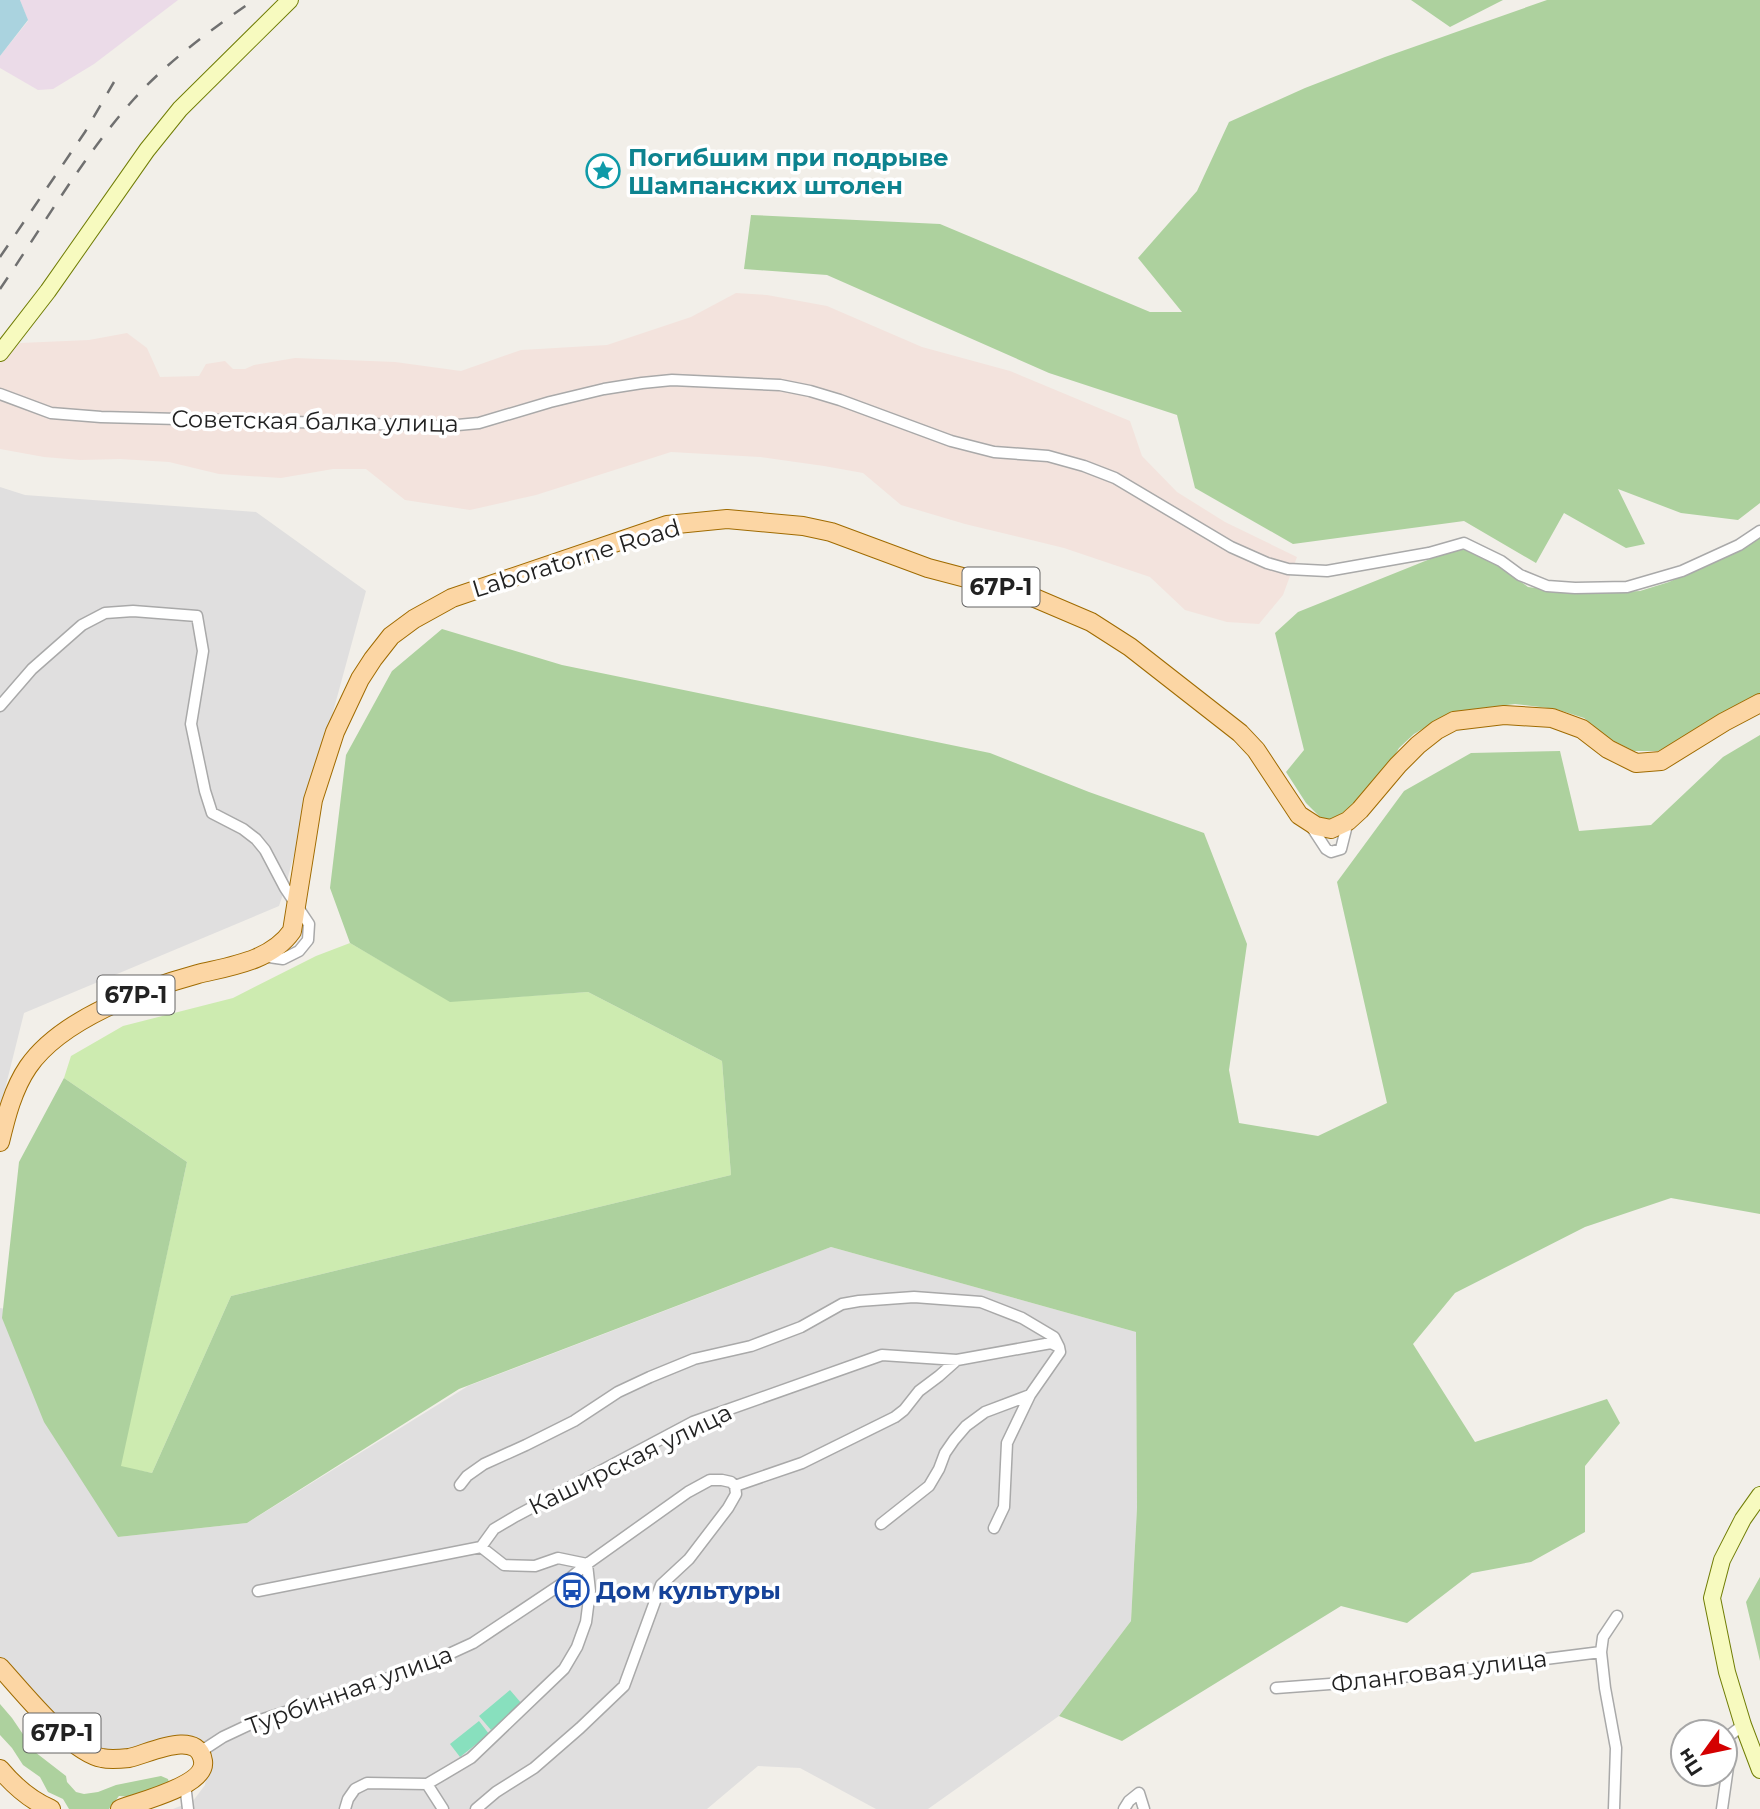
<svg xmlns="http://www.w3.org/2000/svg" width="1760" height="1809" font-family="Montserrat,sans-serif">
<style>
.residential{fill:#e0dfdf}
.industrial{fill:#ebdbe8}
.military{fill:#f3e3dd}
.grass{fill:#cdebb0}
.forest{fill:#add19e}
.pitch{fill:#88e0be}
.water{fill:#aad3df}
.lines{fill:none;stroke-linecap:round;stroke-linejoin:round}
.street-casing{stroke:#a9a9a9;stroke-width:13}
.secondary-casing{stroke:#707d05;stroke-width:18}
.primary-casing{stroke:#a06b00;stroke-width:20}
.street{stroke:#fff;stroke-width:10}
.secondary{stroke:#f7fabf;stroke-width:16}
.primary{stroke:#fcd6a4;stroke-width:18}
.rail{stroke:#707070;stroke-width:2.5;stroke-dasharray:14 14;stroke-linecap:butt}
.labels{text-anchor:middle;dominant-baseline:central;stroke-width:7;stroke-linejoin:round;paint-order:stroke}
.shield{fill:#fff;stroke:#646464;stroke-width:2}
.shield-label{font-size:23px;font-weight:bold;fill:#222}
.culture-label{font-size:24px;font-weight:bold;fill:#0d838f;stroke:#fff;text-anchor:start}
.street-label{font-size:24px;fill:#222;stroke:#fff}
.transit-label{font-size:24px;font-weight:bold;fill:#164399;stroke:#fff;text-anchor:start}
</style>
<rect width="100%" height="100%" fill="#f2efe9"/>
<!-- residential -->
<path class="residential" d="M0 487 25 495 256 512 366 591 285 888 279 906 24 1013 0 1109Z
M831 1247 1136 1332 1137 1508 1131 1621 1059 1716 928 1809H876L800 1768 758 1766 707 1809H173L193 1801 205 1785 208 1767 187 1750 117 1757 94 1749 67 1732 0 1667V1308L49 1316 118 1537 247 1523 468 1386Z"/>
<!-- industrial -->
<path class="industrial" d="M20 0H178L94 64 53 89 38 90 0 68V56L28 21Z"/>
<!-- military -->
<path class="military" d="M736 293 767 295 827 306 922 347 1010 371 1130 421 1142 456 1177 492 1225 522 1297 557 1283 595 1259 624 1227 622 1185 610 1150 577 1064 548 965 524 901 505 863 473 824 466 760 457 671 452 536 495 470 510 405 500 366 469H333L281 478 219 474 169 462 120 459 80 460 44 457 0 449V363L20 343 89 340 127 333 147 348 160 377 199 376 206 364 225 361 233 369H245L254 365 295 358 395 362 461 371 521 350 607 345 691 317Z"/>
<!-- grass -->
<path class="grass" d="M350 943 450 1001 588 992 722 1061 731 1175 231 1296 152 1473 120 1467 187 1162 64 1078 71 1056 123 1026 233 998 316 956Z"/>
<!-- forest -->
<path class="forest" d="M1411 0H1503L1450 27Z
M1547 0H1760V503L1738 520 1681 513 1618 489 1645 544 1626 548 1564 513 1536 563 1464 521 1293 544 1195 488 1177 415 1049 373 827 275 744 269 751 215 940 224 1150 312H1182L1138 258 1197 191 1229 122 1305 88 1385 57Z
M1760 535V694L1705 723 1682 739 1658 751H1634L1610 739 1584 718 1556 709 1515 704 1451 712 1414 734 1399 748 1387 769 1362 804 1335 819H1322L1306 803 1286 772 1304 750 1275 633 1298 612 1460 547 1492 561 1528 587 1580 594 1640 591 1669 582 1732 552Z
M442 629 562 665 990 753 1089 792 1204 833 1247 944 1229 1070 1239 1123 1318 1136 1387 1103 1337 882 1404 791 1471 753 1560 751 1579 831 1651 825 1723 757 1760 735V1214L1671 1198 1585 1227 1455 1293 1413 1344 1475 1442 1607 1399 1620 1423 1585 1466V1532L1531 1562 1472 1573 1407 1623 1341 1606 1122 1741 1059 1716 1131 1621 1137 1508 1136 1332 831 1247 459 1389 247 1523 118 1537 44 1422 2 1318 19 1162 64 1078 187 1162 121 1466 152 1473 231 1296 731 1175 722 1061 588 992 450 1002 350 943 330 888 346 755 392 671Z
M1760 1577V1661L1746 1602Z
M0 1704 12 1718 35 1752 66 1776 67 1782 76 1792 84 1794 98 1792 116 1785 161 1776 168 1779 170 1786 145 1798 119 1796 109 1809H69L63 1799 48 1792 40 1777 23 1765 12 1748 0 1735Z"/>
<!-- pitch -->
<path class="pitch" d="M510 1690 522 1704 491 1730 479 1716Z
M479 1721 489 1734 460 1757 450 1744Z"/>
<!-- water -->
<path class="water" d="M0 0H20L28 20 0 56Z"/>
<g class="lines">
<defs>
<path id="street" d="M0 394 51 413 101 417 447 426 479 423 550 402 604 389 642 383 672 380 780 385 810 391 840 400 951 441 994 452 1048 456 1084 466 1115 478 1231 547 1267 563 1288 569 1327 571 1429 553 1464 543 1501 561 1520 575 1547 586 1575 588 1627 587 1682 571 1739 545 1760 531
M0 706 32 669 82 625 105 613 133 611 197 616 203 651 191 724 205 791 212 813 243 829 256 839 265 850 285 888 309 924 308 940 299 951 283 959 262 956
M1309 823 1326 849 1331 852 1341 849 1348 821
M460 1485 467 1476 484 1464 526 1445 574 1421 618 1392 650 1377 694 1359 751 1346 801 1327 842 1304 859 1301 914 1297 981 1302 1022 1318 1054 1337 1059 1347
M994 1528 1004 1507 1007 1443 1030 1395
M481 1547 504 1565 535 1566 558 1558 587 1564
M258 1591 481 1547 494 1529 516 1516 693 1422 882 1355 957 1360 1051 1343 1059 1347 1060 1352 1030 1395 985 1412 966 1426 954 1440 945 1453 939 1469 929 1486 881 1524
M1276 1688 1370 1681 1601 1652
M200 1752 223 1737 257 1721 362 1688 436 1660 473 1643 569 1579 587 1564 688 1492 710 1480H722L731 1482 735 1486 802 1463 895 1417 904 1410 919 1391 939 1376 957 1360
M185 1784 188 1809
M427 1784 443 1809
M345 1809 348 1799 355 1789 367 1783 427 1784 471 1758 564 1669 577 1647 586 1622 590 1591 587 1564
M476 1809 496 1792 534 1768 580 1728 624 1686 661 1585 689 1559 728 1508 736 1494 735 1486
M1124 1809 1129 1801 1139 1793 1144 1809
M1614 1809 1616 1748 1605 1688 1601 1652 1603 1637 1617 1616
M1722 1809 1728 1767 1725 1739 1743 1725"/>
<path id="secondary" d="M0 353 48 291 147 150 180 109 290 0
M1760 1495 1743 1519 1722 1560 1712 1598 1727 1672 1743 1725 1760 1770"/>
<path id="primary" d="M0 1142C6 1117 13 1089 28 1067 61 1019 143 989 198 974 231 966 271 961 292 931L313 800 335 732 360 679 373 659 391 636 414 619 452 598 667 525 727 519 803 526 831 532 928 568 1023 593 1091 622 1130 647 1240 733 1256 750 1299 815 1316 826 1331 829 1348 821 1360 810 1398 765 1418 745 1437 730 1454 721 1504 715 1552 718 1582 729 1608 749 1636 763 1661 761 1724 722 1760 703
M0 1667C22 1691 71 1753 102 1758 110 1760 120 1759 129 1758 148 1754 198 1728 203 1761 207 1786 137 1802 120 1809
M0 1769C15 1787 30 1800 51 1809"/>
</defs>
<!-- street casing -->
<use href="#street" class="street-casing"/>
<!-- secondary casing -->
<use href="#secondary" class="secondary-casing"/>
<!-- primary casing -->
<use href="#primary" class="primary-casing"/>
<!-- street -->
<use href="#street" class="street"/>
<!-- secondary -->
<use href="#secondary" class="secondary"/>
<!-- primary -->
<use href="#primary" class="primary"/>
<!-- rail -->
<path class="rail" d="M0 257 85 132 114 82
M0 289C43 226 83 156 134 99 168 61 212 29 254 0"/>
</g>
<!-- icons -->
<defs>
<symbol id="sight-ring" viewBox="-11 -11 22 22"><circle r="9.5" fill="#fff" stroke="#0f9aa8" stroke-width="1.5"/><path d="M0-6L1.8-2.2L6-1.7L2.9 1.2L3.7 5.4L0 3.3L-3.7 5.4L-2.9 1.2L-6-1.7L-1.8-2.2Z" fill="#0f9aa8"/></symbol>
<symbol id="bus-ring" viewBox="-11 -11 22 22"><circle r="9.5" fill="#fff" stroke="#1a4fb4" stroke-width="1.5"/><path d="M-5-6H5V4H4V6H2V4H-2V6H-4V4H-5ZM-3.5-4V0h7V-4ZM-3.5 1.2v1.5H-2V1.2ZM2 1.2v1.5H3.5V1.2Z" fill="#1a4fb4"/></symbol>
</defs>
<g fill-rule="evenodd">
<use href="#sight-ring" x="584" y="152" width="38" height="38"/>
<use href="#bus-ring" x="553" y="1571" width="38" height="38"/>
</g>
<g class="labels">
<!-- shield labels -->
<g class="shield">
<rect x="962.5" y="567.5" width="77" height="39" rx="5"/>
<rect x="97.5" y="975.5" width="77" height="39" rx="5"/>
<rect x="23.5" y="1713.5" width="77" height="39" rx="5"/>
</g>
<g class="shield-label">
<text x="1001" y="587">67Р-1</text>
<text x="136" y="995">67Р-1</text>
<text x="62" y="1733">67Р-1</text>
</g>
<!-- culture labels -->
<g class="culture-label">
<text x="628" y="157">Погибшим при подрыве<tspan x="628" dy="28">Шампанских штолен</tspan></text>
</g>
<!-- street labels -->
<g class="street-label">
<text transform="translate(315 421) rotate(1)">Советская балка улица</text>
<text transform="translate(576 558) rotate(-17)">Laboratorne Road</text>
<text transform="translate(630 1459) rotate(-26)">Каширская улица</text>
<text transform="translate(1439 1671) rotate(-7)">Фланговая улица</text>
<text transform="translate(349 1690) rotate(-20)">Турбинная улица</text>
</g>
<!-- transit labels -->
<g class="transit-label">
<text x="596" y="1590">Дом культуры</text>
</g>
</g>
<!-- north arrow -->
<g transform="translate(1704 1753) rotate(237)"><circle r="33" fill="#ffffff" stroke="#a7a7a7" stroke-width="2"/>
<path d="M0-5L12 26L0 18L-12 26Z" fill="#d40000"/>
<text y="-10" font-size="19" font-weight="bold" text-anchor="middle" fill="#222222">Пн</text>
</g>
</svg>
